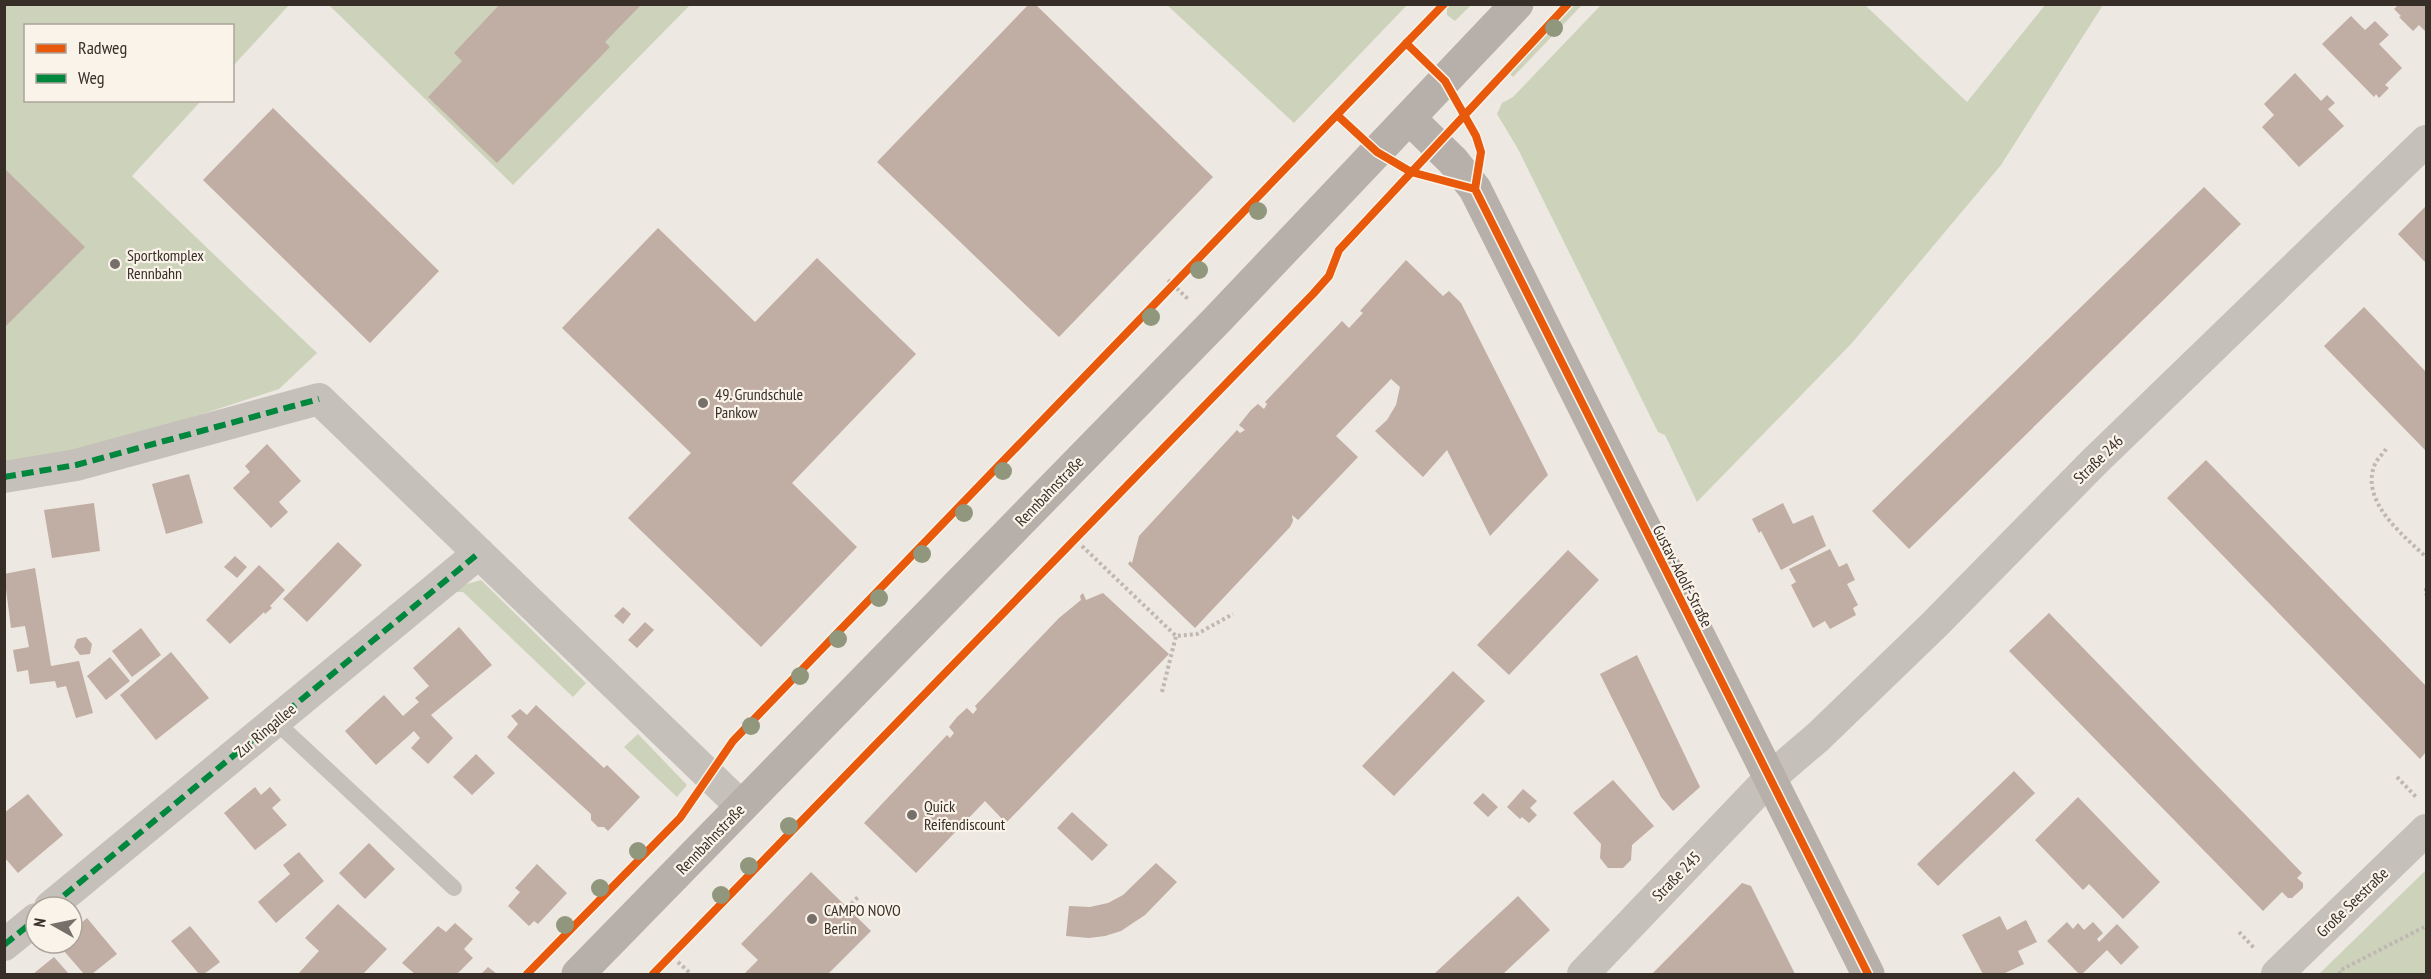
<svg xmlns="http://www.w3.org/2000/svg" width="2431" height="979" font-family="'PT Sans Narrow',sans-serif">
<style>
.green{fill:#cdd3bb}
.building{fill:#c0ada3}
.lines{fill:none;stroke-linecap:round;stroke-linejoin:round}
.path{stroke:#bfb8b2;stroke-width:4;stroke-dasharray:3 3;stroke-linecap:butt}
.lane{stroke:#c6c0ba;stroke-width:16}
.street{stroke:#c6c0ba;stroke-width:32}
.secondary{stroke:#b7b0aa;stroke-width:33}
.quiet{stroke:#00873e;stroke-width:6;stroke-dasharray:12 6;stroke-linecap:butt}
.cycleway-casing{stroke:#faf3e9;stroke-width:11}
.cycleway{stroke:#e8590c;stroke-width:8}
.tree{fill:#90977d}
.poi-dot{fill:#776f69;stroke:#faf3e9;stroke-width:2}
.labels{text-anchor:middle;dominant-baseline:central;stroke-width:4.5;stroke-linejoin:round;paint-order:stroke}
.poi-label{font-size:16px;fill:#372e28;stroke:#faf3e9;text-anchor:start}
.street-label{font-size:16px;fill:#372e28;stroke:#faf3e9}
</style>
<rect width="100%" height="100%" fill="#ede8e1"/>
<!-- green -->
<path class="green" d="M1574 4 1582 5 1513 77 1509 73Z
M5 5H289L233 66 232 26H26V100L201 101 132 176 317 353 279 389 123 440 5 465Z
M329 5H690L513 185Z
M1167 5H1407L1294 123Z
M1447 5V4L1471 5 1455 21 1447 15Z
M1601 5H1865L1967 102 2045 5H2103L2001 165 1852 343 1697 502 1665 435 1658 432 1518 149 1497 114 1502 103 1513 97Z
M481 580 586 683 573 697 463 592H450L456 587Z
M638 734 687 785 677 797 624 747Z
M2426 870V974H2319Z"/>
<!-- building -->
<path class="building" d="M500 4H642L605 42 610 47 497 163 428 97 462 61 454 53Z
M1029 4H1035L1213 177 1059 337 877 162Z
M2399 4H2426V32L2419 25 2413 31 2399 17 2401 16 2394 9Z
M2351 16 2365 30 2375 21 2389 35 2379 44 2402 68 2385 85 2389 88 2379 98 2376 94 2374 97 2322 44Z
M2295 73 2321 101 2327 95 2335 103 2328 109 2344 126 2299 167 2262 127 2274 115 2264 104Z
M273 108 439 271 370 343 203 180Z
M4 168 85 247 4 328Z
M2204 187 2241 224 1909 549 1872 511Z
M2426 206V263L2398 234Z
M658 228 755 322 817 258 916 354 792 483 857 547 761 647 628 518 691 453 562 328Z
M1406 260 1443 296 1449 291 1461 303 1548 475 1490 536 1447 450 1423 477 1375 431 1387 420 1396 405 1400 387 1391 379 1336 436 1358 457 1298 520 1292 515 1293 521 1290 527 1195 628 1128 564 1130 561 1132 563 1139 536 1237 430 1240 433 1245 430 1239 425 1251 410 1258 404 1264 409 1267 404 1265 402 1342 321 1349 328 1363 313 1360 311Z
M2364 307 2426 372V451L2324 346Z
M267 444 301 481 279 502 288 512 271 528 233 488 250 472 245 466Z
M2206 460 2426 686V752L2420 759 2167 498Z
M189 474 203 523 166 534 152 484Z
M94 503 100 551 52 558 44 510Z
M1783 503 1793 524 1813 515 1826 546 1781 570 1761 531 1759 533 1752 519Z
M338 542 362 565 307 622 283 599Z
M1830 549 1839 567 1847 563 1855 580 1847 584 1858 605 1853 608 1856 615 1830 629 1825 621 1813 628 1791 585 1796 582 1789 569Z
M1568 550 1599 580 1509 675 1477 645Z
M235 556 247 567 237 578 224 567Z
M259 565 285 590 270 606 272 608 265 614 264 612 230 644 206 620Z
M35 568 51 666 79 661 93 713 76 718 66 686 57 688 55 681 30 684 28 670 17 672 13 650 29 647 25 626 11 628 4 574Z
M1083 593 1086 600 1103 593 1169 654 1006 823 985 801 916 873 864 823 947 735 950 738 954 733 949 727 957 717 967 708 973 714 977 709 975 706 1059 618 1081 600 1080 596Z
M623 607 631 614 623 624 614 616Z
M2049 613 2302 873 2297 878 2303 883V888L2292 898H2288L2282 892 2263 911 2009 651Z
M645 622 654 630 637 648 628 640Z
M459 627 492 665 431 715 453 738 428 764 411 748 420 738 414 731 376 765 345 731 384 695 403 716 419 702 415 698 429 686 413 668Z
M141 628 161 655 132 677 112 651Z
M86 637 92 644 90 654 80 655 74 647 77 639Z
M171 652 209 698 156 740 120 695Z
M1637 655 1700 787 1673 811 1661 797 1600 674Z
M110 657 130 681 106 700 87 676Z
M1453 671 1485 701 1394 796 1362 766Z
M536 705 604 768 607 765 640 797 608 831 604 827H598L591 820V814L507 737 518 724 511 716 520 709 527 715Z
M476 754 495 773 472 795 453 777Z
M2014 771 2035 793 1938 886 1917 864Z
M1613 780 1654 826 1632 845 1631 860 1623 868H1608L1600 858 1601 844 1573 813Z
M255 787 261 795 270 787 281 800 272 808 287 825 255 850 224 813Z
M1523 789 1537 801 1530 808 1537 815 1529 823 1522 817 1520 819 1507 807Z
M1483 793 1498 807 1488 817 1473 803Z
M28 794 63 835 18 873 4 857V813Z
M2078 797 2160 882 2123 919 2089 884 2083 890 2035 840Z
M1072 812 1108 845 1092 861 1057 828Z
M369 843 395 869 365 899 339 873Z
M299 852 324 881 276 923 258 902 290 874 283 865Z
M1156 863 1177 882 1145 915 1121 931 1105 936 1089 938 1066 936 1069 906 1090 907 1108 903 1123 895Z
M537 864 567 893 538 924 534 921 529 926 508 906 520 892 515 888Z
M811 872 871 931 828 974H744L758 960 741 944Z
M1742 883 1751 886 1795 974H1652Z
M1518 896 1550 930 1503 974H1434Z
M338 904 387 949 363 974H298L319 951 305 938Z
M2000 916 2007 930 2026 920 2037 942 2018 951 2024 964 2003 974H1983L1962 935Z
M87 918 117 954 92 974H84L57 943H72V931Z
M2067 922 2073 929 2078 923 2084 930 2093 922 2103 933 2097 939 2099 942 2117 924 2139 947 2121 965 2107 950 2082 974H2079L2047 941Z
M455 923 473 939 464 949 473 958 457 974H415L402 963 438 926 446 932Z
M190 926 220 962 204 974H199L171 941Z
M54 957 69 974H33Z
M488 967 497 974H481Z"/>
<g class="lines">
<!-- path -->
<path class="path" d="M1168 280 1189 300
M2386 449C2383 454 2377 459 2375 464 2359 501 2404 536 2426 557
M1082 546 1176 636 1197 634 1233 614
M2426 588V595
M1162 692 1176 636
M2397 777 2417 798
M847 908 858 897
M2239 932 2255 949
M678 962 691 974
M2340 974 2339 971 2426 926"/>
<!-- lane -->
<path class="lane" d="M275 721 454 888"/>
<!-- street -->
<path class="street" d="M4 477 76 465 319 399 741 806
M50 907 479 553
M4 945 36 919
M1583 974 1770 778 1818 737 1935 624 2094 462 2426 141
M2277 974 2426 830"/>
<!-- secondary -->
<path class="secondary" d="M1409 118 1453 161 1475 189 1868 974
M578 974 1216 321 1517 4"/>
<!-- quiet -->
<path class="quiet" d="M4 477 76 465 319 399
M50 907 479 553
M4 945 36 919"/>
<defs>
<path id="cycleway" d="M1406 43 1445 81 1476 136 1481 152 1475 189
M1337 115 1377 152 1411 172 1475 189
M1475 189 1868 974
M527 974 680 818 733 741 1444 4
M653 974 1313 294 1329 276 1339 250 1568 4"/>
</defs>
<!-- cycleway casing -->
<use href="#cycleway" class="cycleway-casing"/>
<!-- cycleway -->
<use href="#cycleway" class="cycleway"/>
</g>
<!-- trees -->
<g class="tree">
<circle cx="1554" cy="28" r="9"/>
<circle cx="1258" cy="211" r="9"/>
<circle cx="1199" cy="270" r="9"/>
<circle cx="1151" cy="317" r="9"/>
<circle cx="1003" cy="471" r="9"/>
<circle cx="964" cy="513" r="9"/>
<circle cx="922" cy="554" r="9"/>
<circle cx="879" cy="598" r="9"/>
<circle cx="838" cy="639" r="9"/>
<circle cx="800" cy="676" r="9"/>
<circle cx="751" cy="726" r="9"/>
<circle cx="789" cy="826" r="9"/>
<circle cx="638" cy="851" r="9"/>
<circle cx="749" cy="866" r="9"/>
<circle cx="600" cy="888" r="9"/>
<circle cx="721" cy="895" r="9"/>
<circle cx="565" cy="925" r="9"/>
</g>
<!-- markers -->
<g class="poi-dot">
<circle cx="115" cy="264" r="6"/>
<circle cx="703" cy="403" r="6"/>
<circle cx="912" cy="815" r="6"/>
<circle cx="812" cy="919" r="6"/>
</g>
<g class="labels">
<!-- poi labels -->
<g class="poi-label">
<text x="127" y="255">Sportkomplex<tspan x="127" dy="18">Rennbahn</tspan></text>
<text x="715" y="394">49. Grundschule<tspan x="715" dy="18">Pankow</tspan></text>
<text x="924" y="806">Quick<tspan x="924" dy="18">Reifendiscount</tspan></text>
<text x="824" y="910">CAMPO NOVO<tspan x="824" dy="18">Berlin</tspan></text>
</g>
<!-- street labels -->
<g class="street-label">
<text transform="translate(2098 459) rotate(-44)">Straße 246</text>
<text transform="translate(1049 491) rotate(-46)">Rennbahnstraße</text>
<text transform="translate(1683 576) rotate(63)">Gustav-Adolf-Straße</text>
<text transform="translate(265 730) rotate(-40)">Zur Ringallee</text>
<text transform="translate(710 839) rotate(-46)">Rennbahnstraße</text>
<text transform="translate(1676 876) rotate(-46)">Straße 245</text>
<text transform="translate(2352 902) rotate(-44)">Große Seestraße</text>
</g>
</g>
<!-- border -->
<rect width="2431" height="979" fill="none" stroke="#372e28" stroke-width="12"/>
<!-- legend -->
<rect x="24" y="24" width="210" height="78" fill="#faf3e9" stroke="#aca49c" stroke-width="1.5"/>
<rect x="36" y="44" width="30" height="9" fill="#e8590c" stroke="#aca49c" stroke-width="1.5"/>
<text x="78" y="54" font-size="18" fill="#372e28">Radweg</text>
<rect x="36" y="74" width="30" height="9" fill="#00873e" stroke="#aca49c" stroke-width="1.5"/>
<text x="78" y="84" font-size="18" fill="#372e28">Weg</text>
<!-- north arrow -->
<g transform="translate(54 925) rotate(279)"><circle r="28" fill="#faf3e9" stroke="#aca49c" stroke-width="1.5"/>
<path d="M0-4.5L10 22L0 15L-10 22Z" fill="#776f69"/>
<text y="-9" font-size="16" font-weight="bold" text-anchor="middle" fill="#372e28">N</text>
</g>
</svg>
